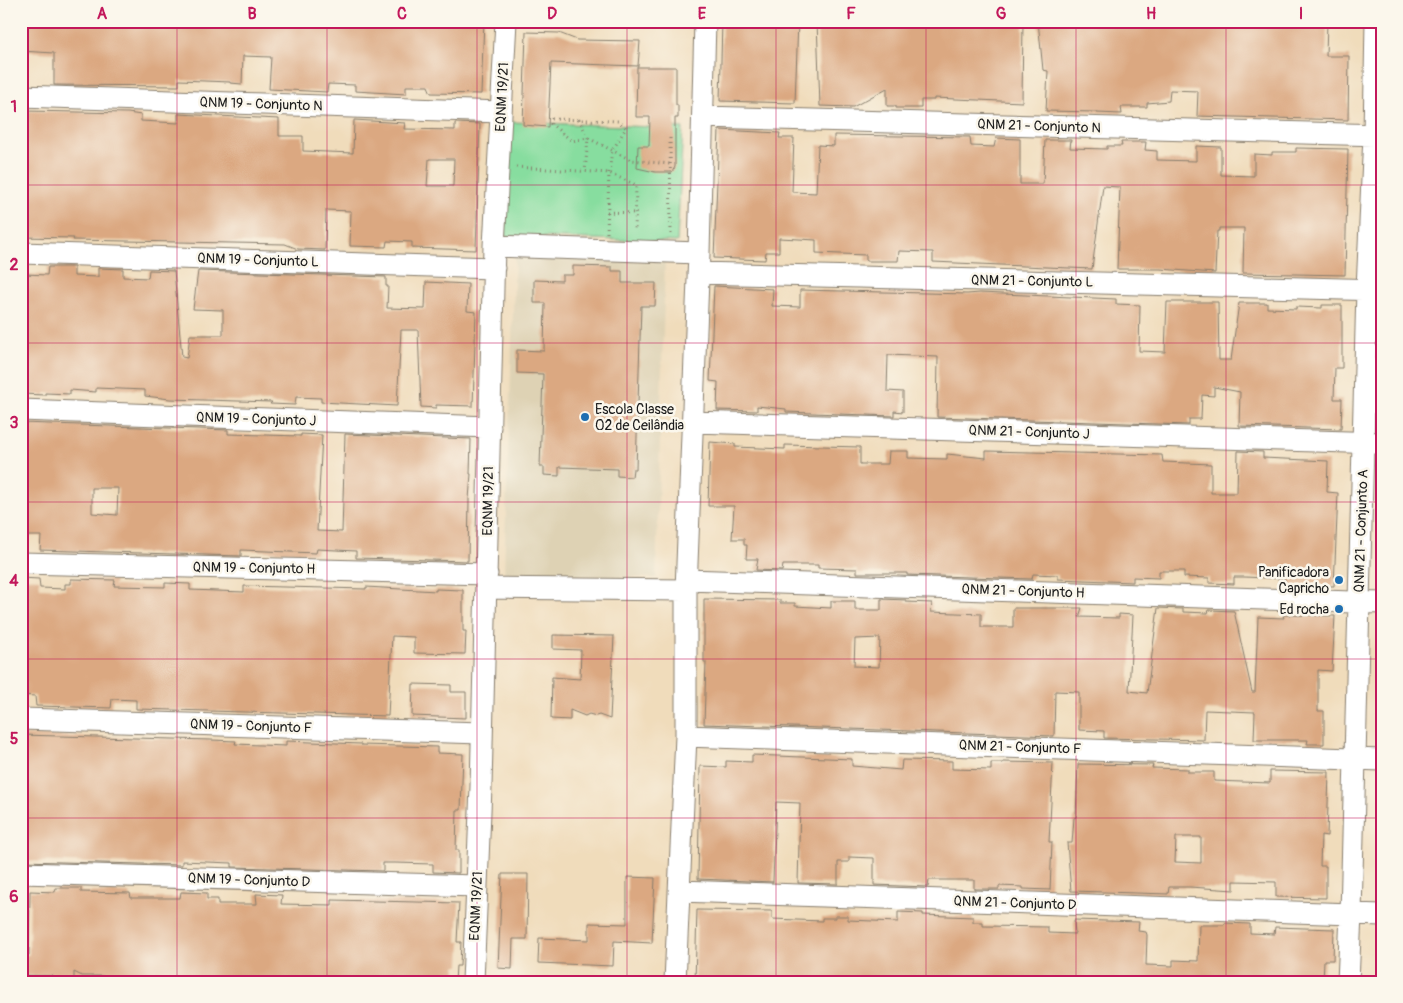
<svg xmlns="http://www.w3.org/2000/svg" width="1403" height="1003" font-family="Pangolin,sans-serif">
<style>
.built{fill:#ded2b4}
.green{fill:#87dd9f;stroke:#527c5e}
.building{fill:#dba881;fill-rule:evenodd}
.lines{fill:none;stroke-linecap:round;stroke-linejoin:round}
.minor-casing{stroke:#867c6c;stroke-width:23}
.path{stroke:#867c6c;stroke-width:3;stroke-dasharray:1 4;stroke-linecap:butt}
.minor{stroke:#fff;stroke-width:21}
.grid{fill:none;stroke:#c2185b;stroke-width:1;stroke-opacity:0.55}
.poi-dot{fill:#1f6fb2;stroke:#fbf7ec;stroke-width:2}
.labels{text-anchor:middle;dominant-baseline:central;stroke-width:5;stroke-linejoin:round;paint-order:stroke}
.street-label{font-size:14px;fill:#1c1c1c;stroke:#fbf7ec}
.poi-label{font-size:14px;fill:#1c1c1c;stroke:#fbf7ec;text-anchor:end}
.neatline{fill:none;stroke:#c2185b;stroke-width:2}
.grid-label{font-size:16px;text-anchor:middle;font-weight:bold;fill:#c2185b}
</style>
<rect width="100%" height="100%" fill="#fbf7ec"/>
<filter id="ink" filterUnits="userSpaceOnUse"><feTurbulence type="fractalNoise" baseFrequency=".02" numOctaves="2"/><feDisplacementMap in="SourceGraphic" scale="10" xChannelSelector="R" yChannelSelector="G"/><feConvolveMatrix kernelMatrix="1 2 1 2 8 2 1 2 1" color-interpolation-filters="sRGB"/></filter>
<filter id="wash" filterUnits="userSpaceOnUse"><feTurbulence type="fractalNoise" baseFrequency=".0096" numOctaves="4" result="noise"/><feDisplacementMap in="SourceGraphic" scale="20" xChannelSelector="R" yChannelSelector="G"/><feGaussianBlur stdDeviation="1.12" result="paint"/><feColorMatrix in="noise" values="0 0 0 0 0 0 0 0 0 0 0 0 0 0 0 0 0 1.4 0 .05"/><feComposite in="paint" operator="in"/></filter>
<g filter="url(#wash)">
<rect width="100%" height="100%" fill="#f0dcbb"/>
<!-- built -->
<path class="built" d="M515 255 665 261 656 578 504 573Z"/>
<!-- green -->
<path class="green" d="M511 122 683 128 677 242 505 236Z"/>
<g id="blocks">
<!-- building -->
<path class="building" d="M21 21H484L481 94 431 93 428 86H406V94L355 91V85L328 84 327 92 269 89 271 57 243 56 242 84 230 83V82L179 80V86L54 85V53L21 51Z
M722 21H798L795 103 720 101Z
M817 21H886L887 23 923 24V21H1023L1022 102 934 98V100H921V108H896V106H887V88L853 107 820 106Z
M1038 21H1327L1326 56H1349L1348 120 1197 116 1198 91 1170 90 1169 101 1147 103V107H1121L1122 114 1097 113V112L1046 111 1048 71 1043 70Z
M526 32 559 33 577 40 640 41 638 66 551 63 548 127 523 125Z
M637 67H676V105H678V118H675V167L672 172H655L637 168 638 146H649L650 117H636Z
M27 111 128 113 141 115V121L178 123V114L279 119V136H303V151L353 153 354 120 405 123 404 129 455 130V123L480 124 476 250 412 248V242L387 241 386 247 350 246 351 211 326 210 325 250 298 249 285 244 73 240 74 238 21 237V119H26ZM429 159H454L453 186H427Z
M719 130 780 133 779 138H794L792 192 816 193 818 145 834 146V135L970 137 971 146 994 147 996 138 1020 139V184H1043L1045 140H1071L1070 148 1107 149V146H1122L1121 142H1146L1145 150 1157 151V160L1196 161V146L1221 147V175L1254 176V154L1272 155V152H1296V148L1348 149 1345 275 1243 273 1244 228H1219V231H1217L1215 273 1160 269H1117L1120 187 1103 186 1092 269 933 262V252L899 251 898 261H866V255L816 253V240L799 239 779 238V252H766L765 260 714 258Z
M573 266 612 267V271H622V283H656L655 306H641L636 469H633L632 477 617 476V469L559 467V476L544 475V467H540L543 374 517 373V350L544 351 545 303H534V280L562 281V275H573Z
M48 267H74V276L98 277V268L123 269V277L148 278 149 270 174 271 182 357 187 358 190 335H223V310L193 309 198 271 386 277V286H388L387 308 425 309 426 282 468 284 467 311 476 312 473 406 436 405V408L421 407 418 330H401L397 406 321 402V398L296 397 295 405 270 404 272 402 170 399 145 396V390L96 388V392L70 390V394L45 393V395L21 394V294L22 290 24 291 25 274 47 275Z
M714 286 773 289 772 306 800 307V290L967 294 980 293 1116 299V304L1140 305 1139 351 1165 352 1167 302H1218L1219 360H1231L1239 303H1267V308L1296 309V307L1322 308V305H1342V368H1335L1334 399H1342L1341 429 1239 426 1240 392 1214 387V396L1202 395 1201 419H1189V425L937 417 938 357 888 355 887 391 903 392V412L894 411V416L786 412V409L757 406V411L717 410 718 382 710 381Z
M21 423 228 430V434L301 436V434L322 435 317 531 342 532 345 434 471 439 470 474H471L469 499 468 561 356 558V551L317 549 316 553 241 550V556L40 550 41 536H21ZM92 488H118L117 515 92 513Z
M710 442 735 444V447L785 449V445L860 447V464H888L889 451H908V458L947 459V454L986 458V451L1162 455 1163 462 1211 464V493H1237L1238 451 1263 452V458L1328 461 1327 492 1338 493 1334 586 1285 585V579L1245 577H1234V584L1209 583V578L1184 577V571H1159V578L1133 577V582L1058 579V575L1033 574 1032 579 907 575V573H857V569L818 568V565H783L782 571 756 570 758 559H746L747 545H744V539H732L734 506H708Z
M21 578 39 579 40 588 65 589V584H71V579L115 580 114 586 165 587V583L190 584V590L244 592V586L366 589V587L436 591V589L463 590V631H466L465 654 414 653V637L392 636 388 716 136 709V700L112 699 111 708 36 706 35 696 21 695Z
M704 599 780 600V603H795V606L831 608V601H855V610H881V599L906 600V602L932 603 931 612 981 614V627H1013V608H1082L1079 617 1119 618V614L1133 615 1129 691 1147 693 1158 608 1183 609V612L1208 613 1209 610 1234 611 1252 692H1255L1258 617 1284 618 1283 615 1335 616 1332 671 1318 670V711H1324V744H1307L1308 740H1254L1255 712 1205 710 1204 740 1104 738V731L1079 730V692L1055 691 1054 736 704 724 706 662H704ZM880 638 879 667 854 666 855 639Z
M553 635 614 636 610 719 599 715 596 716 589 714 585 716 570 710V720L551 719 552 677 580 679 581 650 553 649Z
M413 684 451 685V692H466V718L412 716Z
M21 735 211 740 236 741 235 744 286 746V741L361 744V745L437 747V753L463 754 461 810H457L456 850H459V873L433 872V864L395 863H383V871L232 867V863L182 861V865L21 861Z
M752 755 852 759V766L901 770 902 760 952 761V769L991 770V763H1003V762L1053 763 1049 842H1052L1050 890 1023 889V887L999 886V889H974V880H929L928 887 874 885V858L849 857V862H838V884L798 883 800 803 776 802 773 882 698 879 700 766 726 767V761L752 762Z
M1078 764 1153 765 1152 768 1188 769V772H1214V781L1270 783V771L1329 772 1327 836 1321 835 1320 866H1326V898L1276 897V882L1234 881V890L1190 887H1169L1168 894 1071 891 1067 843H1072L1074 818 1076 817ZM1176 837H1201V863L1175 862Z
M502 874H528L527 939H513L512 969 498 968Z
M627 877 655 878 652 943 614 941 613 966 538 963 539 938 589 940V923L627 924Z
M56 888H81V892L130 893 131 898H180L181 892 207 893V899H218V904H257L256 894 282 895 281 904 332 905V900L459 903 457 942H461L460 966H456L455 982H380V980L355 979V982H103V976H82L74 972V982H53V976L21 975V954L29 955 30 891 55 892Z
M697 910 772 911V919L822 921V918H835V916H848V920L898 922V912L923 913V915L973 917V922H983V926L1048 927V933L1075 934 1074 920 1139 922 1138 931 1146 932 1147 935 1146 965 1173 966V960L1198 961 1199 925H1224L1225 923 1250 924V933L1274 934 1275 927 1334 929 1333 960H1324L1323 982H920L921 980 870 978V982H695Z"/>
</g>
</g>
<g filter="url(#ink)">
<use href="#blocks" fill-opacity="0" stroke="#867c6c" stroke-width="1"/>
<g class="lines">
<defs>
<path id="minor" d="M21 96 501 112
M703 117 1382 135
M494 246 699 253
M21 253 494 268
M698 273 1382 290
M21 410 490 427
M693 422 1382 443
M21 563 487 574
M687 580 1382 603
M486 588 686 590
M21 719 482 733
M686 736 1382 760
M21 873 477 886
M679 891 1382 915
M473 982 481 787 494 246 506 21
M675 982 686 736V590L699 253 705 21
M1348 982 1351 914 1367 289 1374 135 1376 21"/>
</defs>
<!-- minor casing -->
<use href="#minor" class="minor-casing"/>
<!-- path -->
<path class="path" d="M579 119 588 138 585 172
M670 138 671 235
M516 167 609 173 636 185 635 232
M607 212 636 213
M607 233 609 173 612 151 626 128 618 121 552 119 551 124 572 141 588 138 631 160 670 164"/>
<!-- minor -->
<use href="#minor" class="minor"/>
</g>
</g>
<!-- grid -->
<path class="grid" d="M177 21V982M327 21V982M477 21V982M627 21V982M776 21V982M926 21V982M1076 21V982M1226 21V982M21 185H1382M21 343H1382M21 502H1382M21 659H1382M21 818H1382"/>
<!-- markers -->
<g class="poi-dot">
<circle cx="585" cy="417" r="5"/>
<circle cx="1339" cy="580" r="5"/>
<circle cx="1339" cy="609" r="5"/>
</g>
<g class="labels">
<!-- street labels -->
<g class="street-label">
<text transform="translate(502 97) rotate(-87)">EQNM 19/21</text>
<text transform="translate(261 104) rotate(2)">QNM 19 - Conjunto N</text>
<text transform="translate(1039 126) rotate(2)">QNM 21 - Conjunto N</text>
<text transform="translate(258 260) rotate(2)">QNM 19 - Conjunto L</text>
<text transform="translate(1032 281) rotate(1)">QNM 21 - Conjunto L</text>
<text transform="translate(256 419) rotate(2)">QNM 19 - Conjunto J</text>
<text transform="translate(1029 432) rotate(2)">QNM 21 - Conjunto J</text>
<text transform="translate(488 501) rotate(-89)">EQNM 19/21</text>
<text transform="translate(1361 531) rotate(-88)">QNM 21 - Conjunto A</text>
<text transform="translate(254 568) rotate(1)">QNM 19 - Conjunto H</text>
<text transform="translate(1023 591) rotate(2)">QNM 21 - Conjunto H</text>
<text transform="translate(251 726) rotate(2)">QNM 19 - Conjunto F</text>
<text transform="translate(1020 747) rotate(2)">QNM 21 - Conjunto F</text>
<text transform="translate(249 880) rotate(2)">QNM 19 - Conjunto D</text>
<text transform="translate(1015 903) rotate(2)">QNM 21 - Conjunto D</text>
<text transform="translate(476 906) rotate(-87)">EQNM 19/21</text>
</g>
<!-- poi labels -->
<g class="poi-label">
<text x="595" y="409" text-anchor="start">Escola Classe<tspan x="595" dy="16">02 de Ceilândia</tspan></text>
<text x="1329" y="572">Panificadora<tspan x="1329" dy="16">Capricho</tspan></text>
<text x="1329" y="609">Ed rocha</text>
</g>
</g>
<!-- margin -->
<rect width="1403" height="1003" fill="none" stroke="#fbf7ec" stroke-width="55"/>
<rect x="28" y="28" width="1348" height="948" class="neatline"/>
<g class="grid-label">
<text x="102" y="19">A</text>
<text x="252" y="19">B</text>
<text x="402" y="19">C</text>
<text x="552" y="19">D</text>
<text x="702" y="19">E</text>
<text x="851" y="19">F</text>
<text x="1001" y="19">G</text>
<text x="1151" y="19">H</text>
<text x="1301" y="19">I</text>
<text x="14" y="112">1</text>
<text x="14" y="270">2</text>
<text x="14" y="428">3</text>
<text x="14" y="586">4</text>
<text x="14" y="744">5</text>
<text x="14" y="902">6</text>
</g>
</svg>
